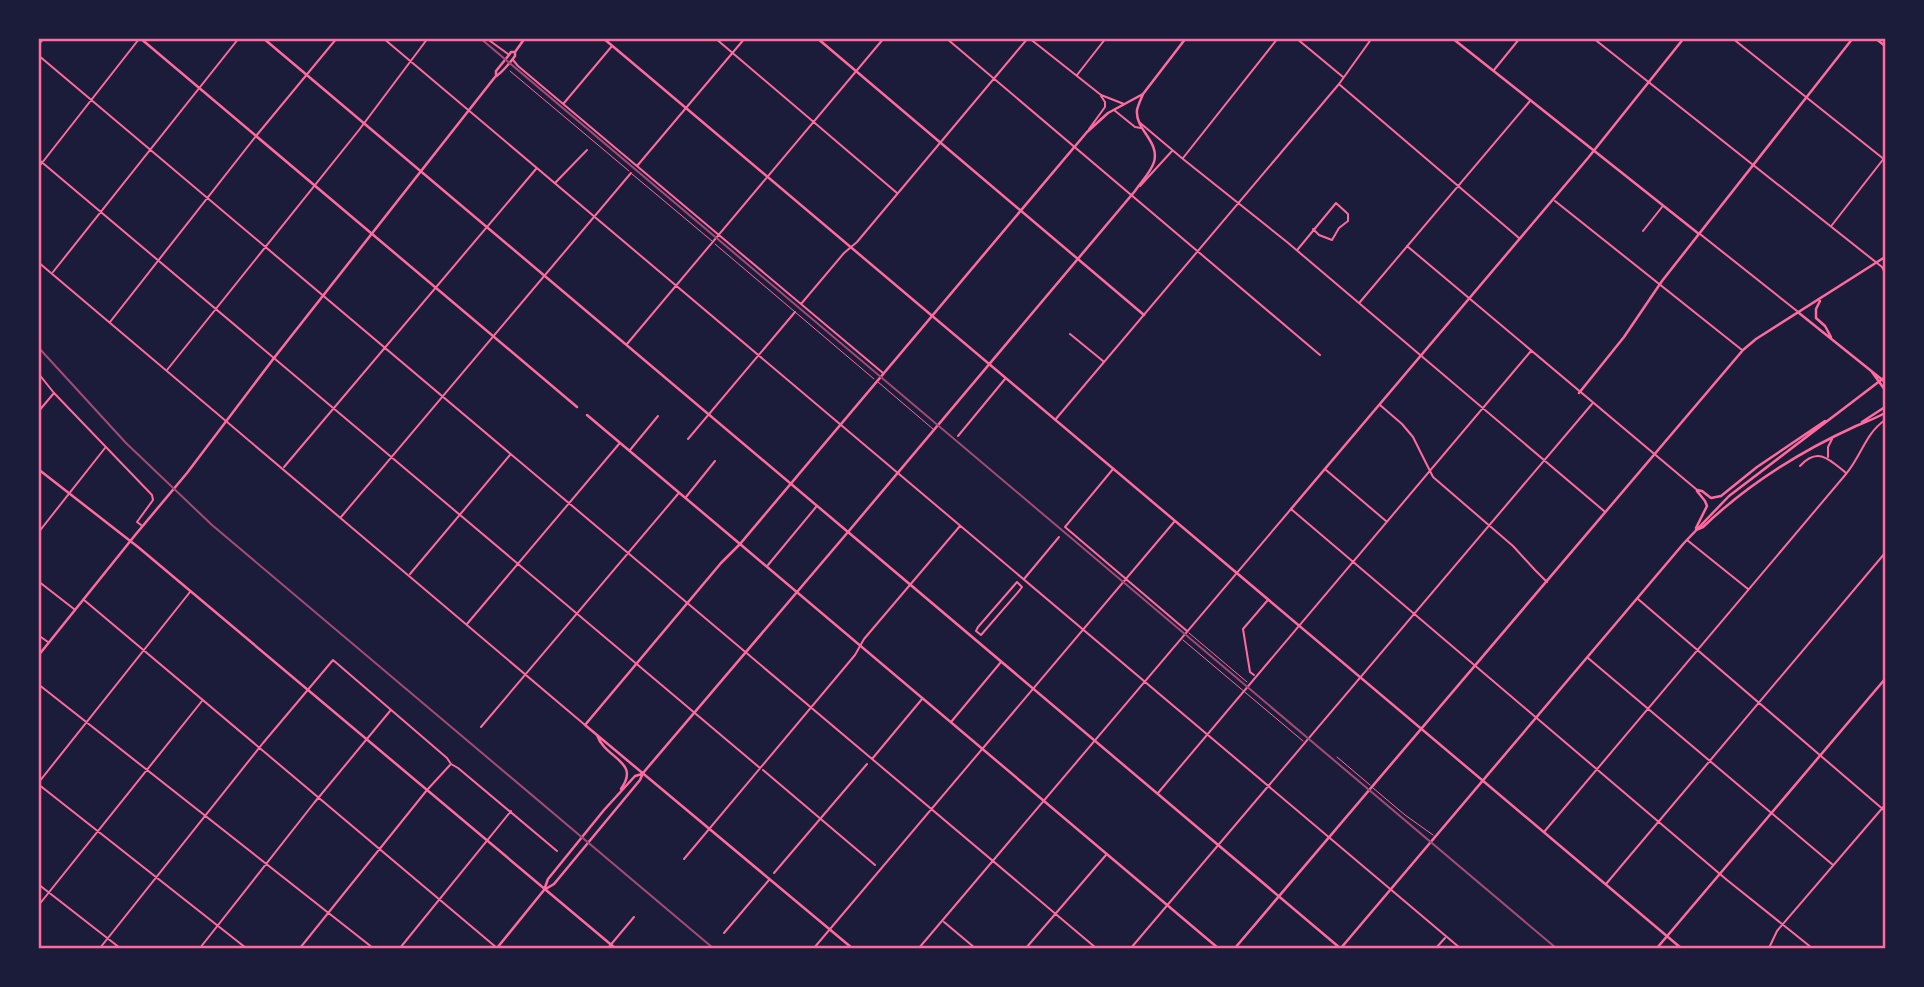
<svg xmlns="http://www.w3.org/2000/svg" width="1924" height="987" font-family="'PT Sans',sans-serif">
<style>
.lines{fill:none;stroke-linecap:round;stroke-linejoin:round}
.service{stroke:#ff6b9d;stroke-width:1}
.pedestrian{stroke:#ff6b9d;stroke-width:2}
.minor{stroke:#ff6b9d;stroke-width:2}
.tertiary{stroke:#ff6b9d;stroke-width:2.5}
.secondary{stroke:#ff6b9d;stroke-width:2.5}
.primary{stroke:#ff6b9d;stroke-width:2.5}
.rail{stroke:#a44b75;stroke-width:2}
.neatline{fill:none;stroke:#ff6b9d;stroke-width:2.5}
</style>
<rect width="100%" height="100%" fill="#1b1b3a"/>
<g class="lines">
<!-- service -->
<path class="service" d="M510 71 629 171
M632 174 712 241
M715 244 874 379
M878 382 933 429
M1189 633 1247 682
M1183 640 1303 741
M1337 757 1370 785
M1373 788 1405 815 1433 835"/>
<!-- pedestrian -->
<path class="pedestrian" d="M1017 582 1022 587 1019 591 981 635 976 631 978 627Z
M763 770 875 865
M774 873 867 764"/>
<!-- minor -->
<path class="minor" d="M383 38 1460 948
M486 38 508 54
M715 38 897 193
M946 38 1320 355
M1029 38 1101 95 1124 104
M1296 38 1343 77
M1593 38 1882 267 1885 273
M1732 38 1885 160
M38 45 44 38
M38 55 1096 948
M513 60 518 66 883 373
M1494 70 1520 38
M1077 75 1106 38
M1340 85 1519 238
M564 103 612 46
M1114 110 1135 127 1141 128
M1139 122 1183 159 1287 242 1604 511
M1089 129 1105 107V102L1101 96
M1183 158 1278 38
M38 159 760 768
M637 166 745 38
M38 168 139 39
M555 183 587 150
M1140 186 1172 151
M1555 201 1742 350
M1832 225 1885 157
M1643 231 1662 207
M1700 234 1797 311
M1407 246 1696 489
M1298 249 1336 203 1348 214V221L1339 228 1332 240 1319 235 1313 229
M38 262 585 725
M53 272 239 38
M1360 302 1530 101
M801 304 844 253 857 242 1028 38
M110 322 256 136 337 38
M1070 334 1103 361
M627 344 884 38
M167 370 359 130 428 38
M38 373 54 393 152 495 153 500 137 522 141 525
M1380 405 1402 424 1413 437 1433 477 1513 546 1535 570 1547 582
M38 412 54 393
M1055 420 1339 84 1372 38
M958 436 1005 379
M688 439 795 312
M630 450 658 416
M1828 457V447L1832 439
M1800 466C1818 446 1830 460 1846 473
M284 467 536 169
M1113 469 1065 527 1187 631
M1326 470 1386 521
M686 497 715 461
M341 517 631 173
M38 533 105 448
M1687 540 1748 589
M768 565 816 507
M410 574 510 455
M1024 579 1059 537
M38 581 74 609
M1638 599 1885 811
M84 600 497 948
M467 624 619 444
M38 635 48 642
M1588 658 1833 865
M1254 675 1250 672 1243 629 1267 601
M38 684 373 948
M951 722 1001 662
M481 727 678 494
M872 759 922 699
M39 782 190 592
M38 784 246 948
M1158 793 1531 351
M1544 832 1846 474C1862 455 1865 434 1885 420
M684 859 855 655 864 639 960 526
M38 884 120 948
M1606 884 1885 553
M38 906 202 701
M944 922 975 948
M724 933 769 880
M100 948 263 743 333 660 447 758 451 764 458 768 557 851
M200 948 314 803 390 711
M300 948 427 790 450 765
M400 948 511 811
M608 948 634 917
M814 948 1174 522
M919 948 1291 509 1727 880 1812 948
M1026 948 1106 855
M1131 948 1592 404
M1436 948 1445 938
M1769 948 1777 931 1885 805"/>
<!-- tertiary -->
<path class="tertiary" d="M817 38 1144 315
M1452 38 1699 234
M1579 393 1624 337 1662 281 1853 38
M38 469 138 547 615 948
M1291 509 1588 158 1684 38
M848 532 1135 191C1141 182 1151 172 1154 162 1160 141 1135 130 1137 110 1138 105 1141 99 1143 94
M740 544 1087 132 1108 113 1143 94 1186 38
M544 890 548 879 604 810 635 776 642 774
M497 948 544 890 554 884 640 780 643 773
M1657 948 1885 679"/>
<!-- secondary -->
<path class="secondary" d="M603 38 1681 948
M1875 38 1885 46
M496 75V71L509 55 511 52H515
M848 532 1340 948
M740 544 1218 948
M38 656 136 534 187 473 274 358 495 77C503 72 509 64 515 56V52L525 38"/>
<!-- primary -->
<path class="primary" d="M140 38 577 407
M263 38 848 532 643 773
M1820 301 1816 309V318L1825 326 1831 337
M1799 313 1885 382
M1872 372 1885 390
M587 415 740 544 721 563 585 725 852 948
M1862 422 1885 407
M1697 490 1702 491 1711 498 1721 496 1757 467 1825 421
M1696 528 1707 506 1705 501 1697 491
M1696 530 1703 527C1748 484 1799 452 1856 426 1866 422 1876 418 1885 413
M597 735C605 759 641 761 621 789
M1235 948 1743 350 1756 339 1885 257
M1341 948 1684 543 1729 496 1885 377"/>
<!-- rail -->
<path class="rail" d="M480 38 1556 948
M38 347 126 443 212 525 713 948"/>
</g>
<!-- border -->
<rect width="1924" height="987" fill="none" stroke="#1b1b3a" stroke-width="80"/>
<rect x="40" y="40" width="1844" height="907" class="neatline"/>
</svg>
